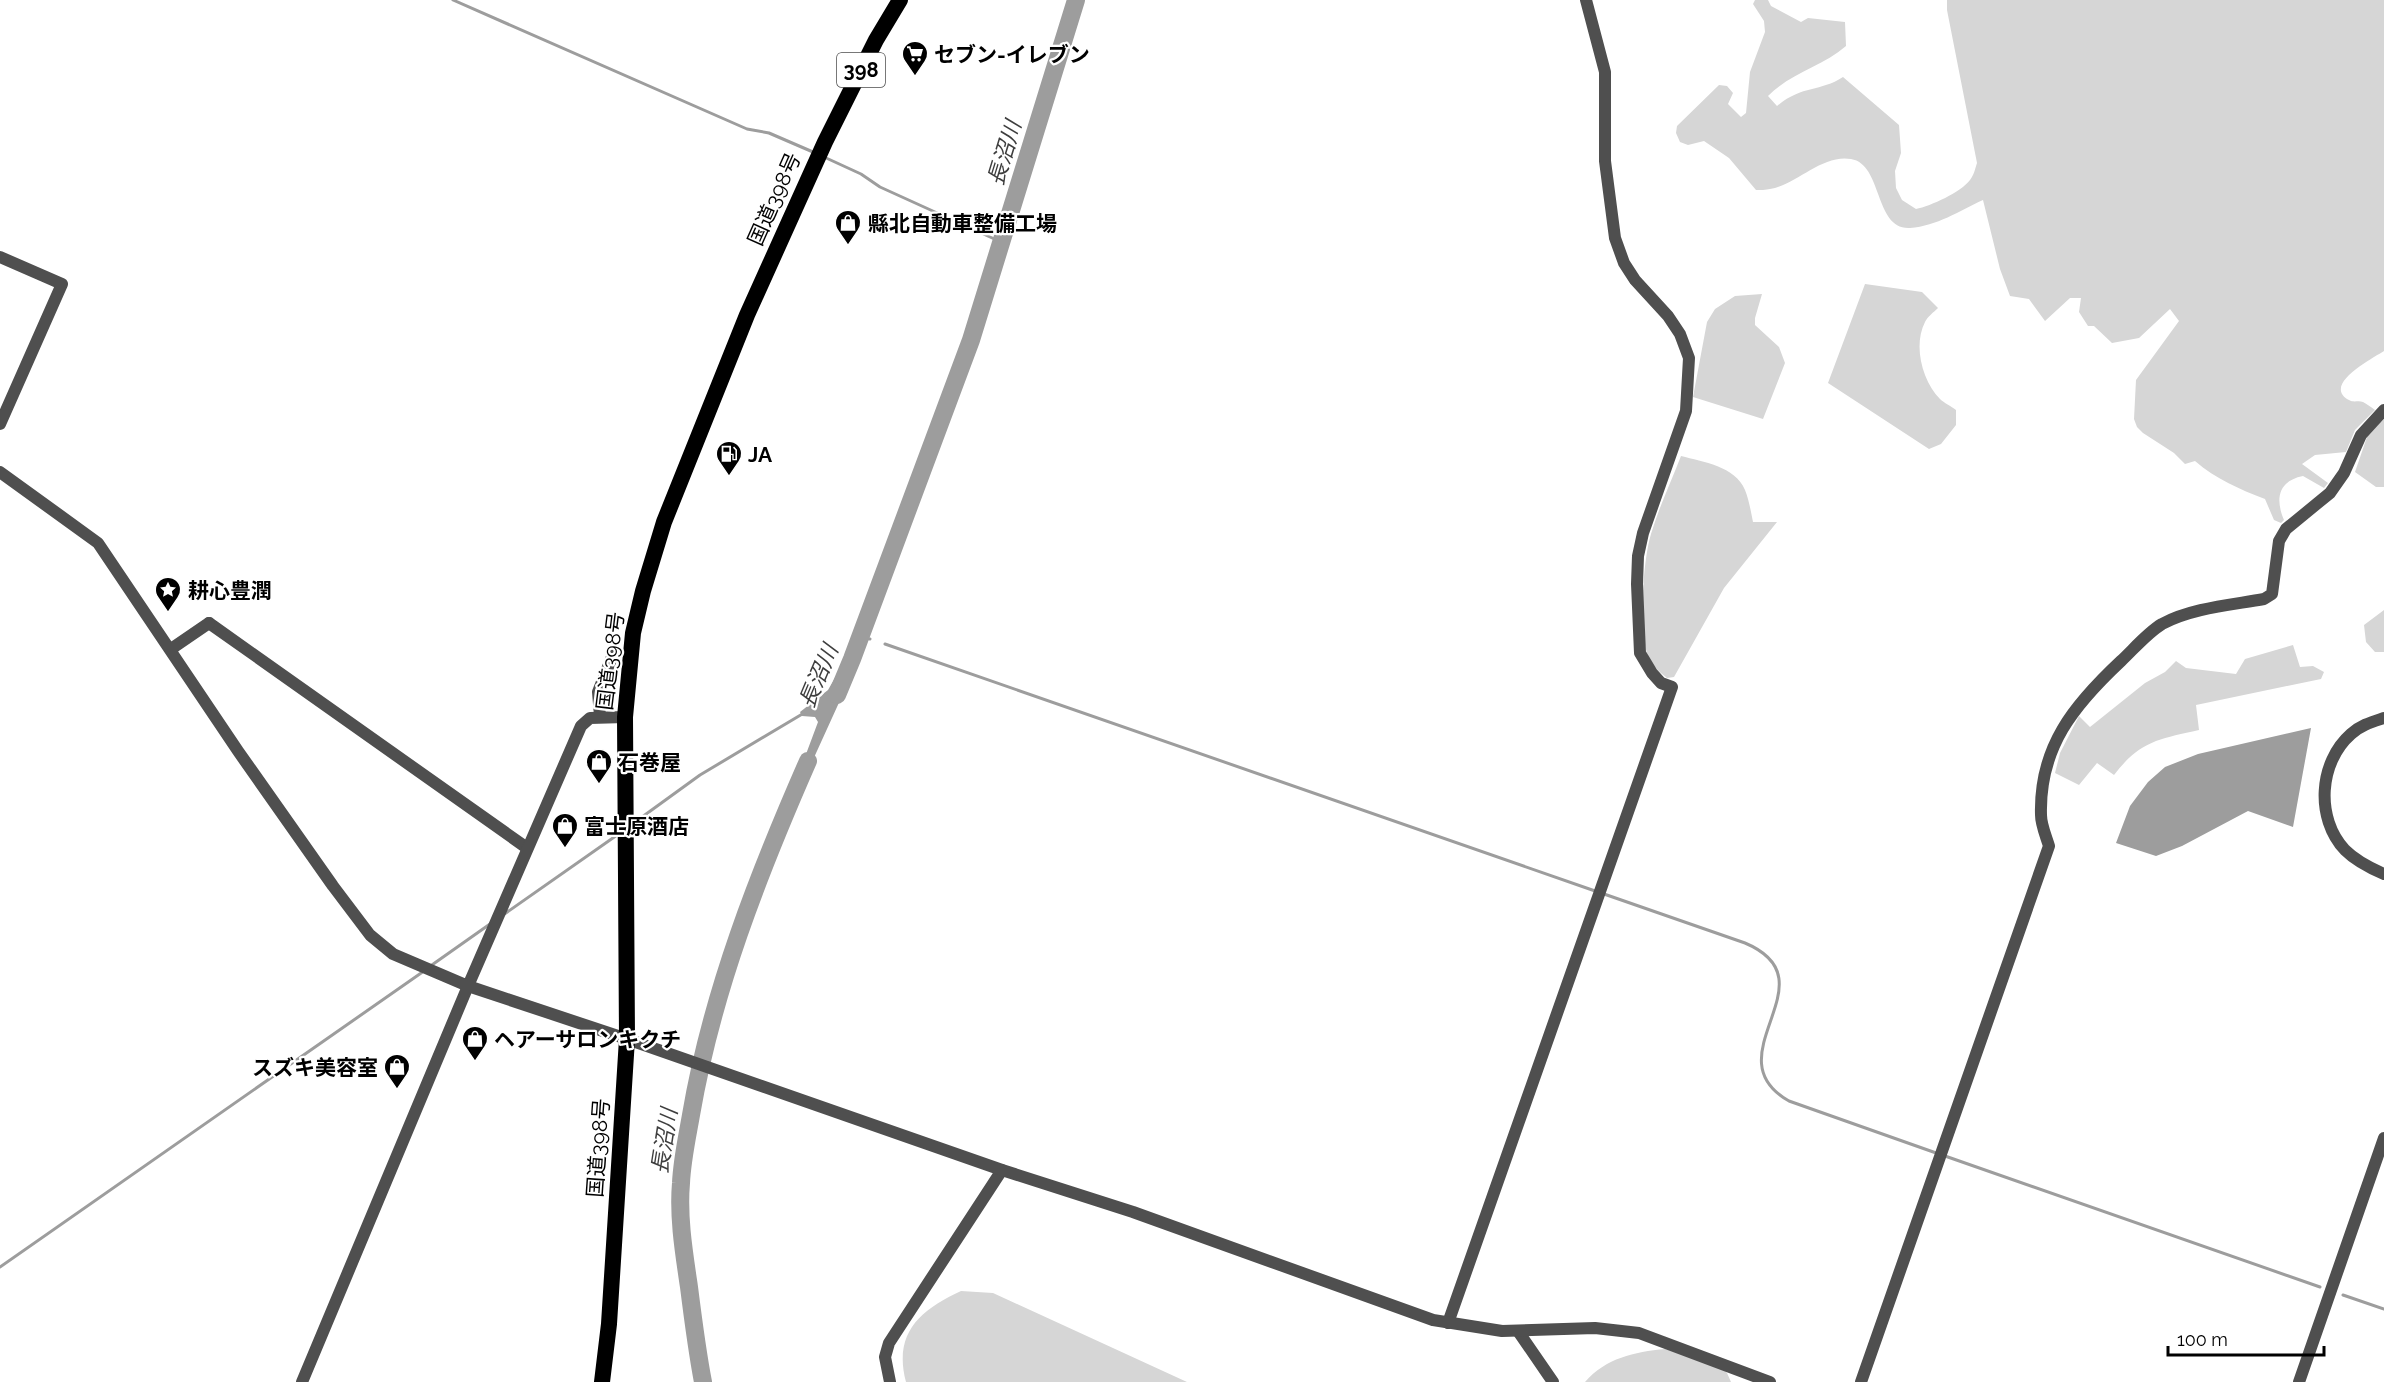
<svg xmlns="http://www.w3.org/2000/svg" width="2384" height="1382" font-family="Raleway,'Noto Sans JP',sans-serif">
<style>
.green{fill:#d6d6d6}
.water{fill:#9d9d9d}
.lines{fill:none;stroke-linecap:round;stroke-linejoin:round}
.stream{stroke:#9d9d9d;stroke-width:3}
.river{stroke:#9d9d9d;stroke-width:18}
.minor{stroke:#4f4f4f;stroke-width:12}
.tertiary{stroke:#4f4f4f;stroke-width:12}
.trunk{stroke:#000;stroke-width:16}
.labels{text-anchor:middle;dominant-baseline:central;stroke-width:4.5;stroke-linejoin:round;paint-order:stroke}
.shield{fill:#fff;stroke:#4c4c4c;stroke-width:1.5}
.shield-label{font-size:20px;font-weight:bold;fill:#000}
.poi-label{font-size:21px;font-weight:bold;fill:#000;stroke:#fff;text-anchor:start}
.street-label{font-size:21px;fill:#000;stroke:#fff}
.water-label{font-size:22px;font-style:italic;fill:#3e3e3e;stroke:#fff}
</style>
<rect width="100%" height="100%" fill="#fff"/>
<!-- green -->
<path class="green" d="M1755 0H1768L1771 6 1801 22 1808 18 1845 22 1846 46C1822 67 1792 72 1768 96L1777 106C1802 85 1820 92 1843 77L1899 125 1901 153 1895 171 1896 188 1902 200 1916 209C1931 206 1961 192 1970 180 1974 175 1975 169 1977 163L1947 10V0H2384V351C2373 358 2321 385 2349 400 2354 403 2358 400 2363 402 2367 404 2371 407 2375 410L2355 430 2346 452 2315 455 2302 464 2328 483 2324 488 2303 476C2278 481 2275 499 2284 520L2281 523 2274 520 2265 499C2239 489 2216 479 2195 461L2185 464 2174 453 2143 433 2137 427 2134 419 2136 380 2179 321 2170 309 2139 338 2112 343 2094 326H2088L2079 312 2081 298H2070L2045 321 2029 299 2010 296 2000 269 1983 200C1959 211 1937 226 1910 228 1874 230 1883 164 1851 159 1822 154 1796 185 1770 189 1766 190 1760 190 1756 190L1729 158 1704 141 1688 145 1680 142 1676 133 1677 126 1719 85 1727 86 1733 93 1728 104 1741 117 1746 113 1750 72 1765 32 1764 21 1753 4Z
M1865 284 1922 292 1938 308C1934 312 1927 317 1925 322 1913 345 1922 381 1940 399 1944 403 1951 406 1956 410V425L1941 444 1929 449 1828 383Z
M1762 294 1755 318V325L1779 347 1785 363 1763 419 1693 397 1707 322 1715 309 1735 296Z
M2384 419V487H2376L2355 472 2367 437Z
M1681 456C1703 462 1735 466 1745 490 1749 500 1751 512 1753 522H1777L1724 588 1674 677 1667 678C1658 671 1651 664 1647 653 1639 627 1643 560 1651 534 1659 507 1671 482 1681 456Z
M2384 610V652H2375L2366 642 2364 625Z
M2293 645 2300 667 2313 666 2324 672 2321 679 2196 705 2199 730C2159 739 2140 741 2114 775L2097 763 2079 785 2055 773 2060 753 2079 716 2090 727 2145 683 2165 672 2176 661 2186 668 2236 674 2245 659Z
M961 1291 993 1293 1187 1382H906C893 1333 920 1310 961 1291Z
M1665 1349 1716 1361 1727 1373 1731 1382H1585C1606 1358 1634 1352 1665 1349Z"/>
<!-- water -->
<path class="water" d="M840 669 852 674 802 784 796 781 818 722 815 717 802 716 800 712 828 690Z
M2311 728 2293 827 2248 811 2182 846 2156 856 2116 843 2130 806 2148 782 2165 767 2198 754Z"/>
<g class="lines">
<!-- stream -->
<path class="stream" d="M453 0 747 129 769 133 813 152
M824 157 861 174 880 187 1001 242
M859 637 870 639
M885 644 1598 892
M631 825 700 775 804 713
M1604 894 1745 943C1835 981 1710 1056 1789 1101L1939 1154
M503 915 620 833
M429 967 490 924
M1945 1156 2320 1287
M0 1267 424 971
M2343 1295 2384 1309"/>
<!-- river -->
<path class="river" d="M837 695 852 659 971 340 1076 0
M703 1382C697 1351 693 1319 689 1287 684 1253 678 1217 681 1183 682 1160 687 1138 691 1115 712 992 758 875 808 761"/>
<!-- minor -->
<path class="minor" d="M0 257 62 284 0 424
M209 623 527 848
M600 716 598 692 614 652
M1448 1323 1672 687 1661 683 1652 673 1640 653 1637 584 1638 556 1643 533 1686 411 1689 358 1680 334 1668 316 1635 280 1624 263 1615 238 1605 161V72L1586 0
M1518 1331 1553 1382
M890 1382 885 1357 889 1343 1002 1170
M1861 1382 2049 846C2046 836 2041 825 2041 815 2039 747 2074 705 2121 661 2133 650 2147 633 2162 624 2192 608 2231 605 2264 599L2272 594 2279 541 2286 529 2330 493 2344 473 2361 435 2384 410"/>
<!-- tertiary -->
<path class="tertiary" d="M0 472 98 543 238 751 333 886 370 935 393 954 468 986 627 1039 1002 1170 1133 1212 1433 1320 1502 1331 1595 1328 1639 1333 1770 1382
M171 649 209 623
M2384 718C2372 722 2361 725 2351 734 2319 762 2315 818 2345 850 2356 861 2370 868 2384 874
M302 1382 468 986 581 726 590 718 625 717
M2299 1382 2384 1138"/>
<!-- trunk -->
<path class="trunk" d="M602 1382 609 1324 627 1039 625 717 633 633 643 591 664 522 747 315 825 142 876 40 900 0"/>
</g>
<!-- icons -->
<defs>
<symbol id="supermarket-pin" viewBox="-11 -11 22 30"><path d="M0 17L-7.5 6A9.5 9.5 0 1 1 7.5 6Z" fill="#000" stroke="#fff"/><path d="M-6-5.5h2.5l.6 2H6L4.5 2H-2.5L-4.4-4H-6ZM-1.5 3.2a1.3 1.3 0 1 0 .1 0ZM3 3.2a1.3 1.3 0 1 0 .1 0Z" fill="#fff"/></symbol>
<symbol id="shop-pin" viewBox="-11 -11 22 30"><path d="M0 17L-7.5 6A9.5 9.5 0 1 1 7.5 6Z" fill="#000" stroke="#fff"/><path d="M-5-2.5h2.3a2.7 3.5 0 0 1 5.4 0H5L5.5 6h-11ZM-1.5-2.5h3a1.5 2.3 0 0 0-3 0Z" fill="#fff"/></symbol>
<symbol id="fuel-pin" viewBox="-11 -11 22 30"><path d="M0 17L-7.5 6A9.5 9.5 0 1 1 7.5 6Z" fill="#000" stroke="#fff"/><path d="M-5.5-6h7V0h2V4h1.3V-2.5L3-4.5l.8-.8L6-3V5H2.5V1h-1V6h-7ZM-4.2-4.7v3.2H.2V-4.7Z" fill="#fff"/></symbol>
<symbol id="sight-pin" viewBox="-11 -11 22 30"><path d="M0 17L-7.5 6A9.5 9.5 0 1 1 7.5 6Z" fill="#000" stroke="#fff"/><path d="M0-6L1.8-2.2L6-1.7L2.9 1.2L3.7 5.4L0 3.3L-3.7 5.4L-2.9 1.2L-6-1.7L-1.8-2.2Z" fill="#fff"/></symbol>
</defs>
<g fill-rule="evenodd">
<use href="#supermarket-pin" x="900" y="39" width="30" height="40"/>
<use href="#shop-pin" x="833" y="208" width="30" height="40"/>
<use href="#fuel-pin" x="714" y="439" width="30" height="40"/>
<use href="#sight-pin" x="153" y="575" width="30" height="40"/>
<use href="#shop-pin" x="584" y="747" width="30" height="40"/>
<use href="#shop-pin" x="550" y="811" width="30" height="40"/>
<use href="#shop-pin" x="460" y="1024" width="30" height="40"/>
<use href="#shop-pin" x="382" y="1052" width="30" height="40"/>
</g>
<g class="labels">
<!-- shield labels -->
<rect class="shield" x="837" y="53" width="48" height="34" rx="4.5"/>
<g class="shield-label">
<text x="861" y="70">398</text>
</g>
<!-- poi labels -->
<g class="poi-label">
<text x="934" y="54">セブン-イレブン</text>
<text x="868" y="223">縣北自動車整備工場</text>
<text x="748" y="454">JA</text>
<text x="188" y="590">耕心豊潤</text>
<text x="618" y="762">石巻屋</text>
<text x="584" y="826">富士原酒店</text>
<text x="494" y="1039">ヘアーサロンキクチ</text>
<text x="378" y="1067" text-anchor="end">スズキ美容室</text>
</g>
<!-- street labels -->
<g class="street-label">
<text transform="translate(774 199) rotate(-66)">国道398号</text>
<text transform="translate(610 661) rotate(-83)">国道398号</text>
<text transform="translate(598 1148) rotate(-86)">国道398号</text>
</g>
<!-- water labels -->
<g class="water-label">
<text transform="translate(1004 153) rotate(-73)">長沼川</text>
<text transform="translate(818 676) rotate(-67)">長沼川</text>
<text transform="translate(664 1141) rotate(-81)">長沼川</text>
</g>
</g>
<!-- scale -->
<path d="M2168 1346v9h156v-9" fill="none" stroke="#000000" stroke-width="3"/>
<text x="2177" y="1346" font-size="18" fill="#000000" stroke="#ffffff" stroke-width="4.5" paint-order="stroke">100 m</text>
</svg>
